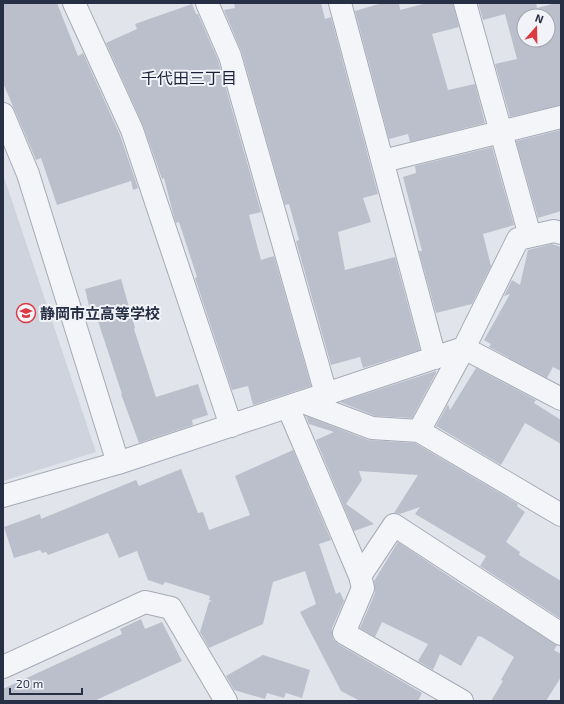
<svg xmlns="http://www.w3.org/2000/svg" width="564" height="704" font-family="'Exo 2','Noto Sans JP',sans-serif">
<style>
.built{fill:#cfd3dd}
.building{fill:#bbbfcc;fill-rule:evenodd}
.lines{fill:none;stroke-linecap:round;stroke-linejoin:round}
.minor-casing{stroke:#a5aab6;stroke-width:24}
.minor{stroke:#f4f5f9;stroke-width:22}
.labels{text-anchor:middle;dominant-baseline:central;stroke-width:4;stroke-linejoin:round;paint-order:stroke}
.poi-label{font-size:15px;font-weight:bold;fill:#272f45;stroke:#f1f3f8;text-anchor:start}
.neighbourhood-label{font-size:16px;fill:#1a2036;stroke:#f1f3f8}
</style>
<rect width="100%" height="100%" fill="#e1e4eb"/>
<!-- built -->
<path class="built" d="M3 174 96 452 3 481Z"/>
<!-- building -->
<path class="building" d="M3 3H57L78 56 83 53 120 135 138 188 133 190 131 181 57 205 41 158 36 160 3 83Z
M234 3H321L325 19 331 17 378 194 363 198 371 222 338 232 345 270 395 257 420 350 363 368 360 357 331 365 296 241 299 240 289 204 285 205 242 53 224 10 235 8Z
M382 3H399L400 10 427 3H453L459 27 432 34 448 90 475 84 485 123 410 142 408 134 389 139 355 11Z
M478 3H536L537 8 556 3H561V105L510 117 495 64 517 59 505 14 483 20ZM524 16H548V40H524Z
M192 4 196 14H198L218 60 261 212 249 215 261 260 274 256 311 386 253 405 248 386 232 390 195 278 197 277 179 222 176 223 174 217 164 178 162 179 143 125 106 43 137 29 135 24Z
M561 130V211L538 218 516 141Z
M492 147 514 225 483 234 491 266 472 304 436 313 419 251H422L403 177 416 173 415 166Z
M552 244 561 247V371L553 367 547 378 489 347 491 344 484 340 510 294 504 296 512 280 520 285 528 250Z
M121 279 135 328 134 329 156 397 198 384 208 415 192 420 193 425 139 443 121 394H122L94 309 90 310 85 289Z
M476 368 536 400 534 403 561 420V444L525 423 501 465 436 426 448 404 450 410Z
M436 371V373L412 418 375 416 340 402Z
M306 416 368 440 415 443 518 504 517 506 525 512 506 542 520 552 519 555 561 581V619L480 566 486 556 415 514 420 507 400 514 394 513 418 475 359 471 362 480 346 504 374 524 354 531 316 440 334 432 309 424Z
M293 450 331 540 319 544 336 594 340 592 344 601 332 628V634L333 639 338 644 422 693 418 701H360L341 691 300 612 316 604 305 571 273 582 263 624 209 648 200 632 209 602 212 601 209 600 210 596 165 582 163 585 148 580 137 551 119 558 108 533 48 555 46 552 42 553 40 550 14 558 4 527 40 514 41 519 136 480 139 486 181 469 198 513 203 512 209 530 250 515 235 476Z
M398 542 465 587 557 645 554 650 561 654V677L546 701H491L503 681 501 680 514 657 482 637 478 636 461 666 440 654 433 670 418 661 428 644 382 622 375 637 360 628 375 593 374 581Z
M141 619 145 629 162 622 182 661 94 701H3V689L122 634 120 629Z
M263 655 310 670 302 698 286 693 284 698 267 693 265 699 234 690 226 676Z"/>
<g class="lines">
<defs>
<path id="minor" d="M74 3 132 130 231 426
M207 3 230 56 326 394
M340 3 435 358
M465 3 530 236
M3 114 28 174 118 463
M383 161 561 117
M303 402 372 428 419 431 464 348 561 399
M288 407 360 576 394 525 561 634
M419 431 561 515
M3 496 118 463 464 348 518 239 554 231 561 233
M360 576 363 588 344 633 462 701
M3 667 145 602 171 608 226 701"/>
</defs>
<!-- minor casing -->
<use href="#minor" class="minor-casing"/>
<!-- minor -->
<use href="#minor" class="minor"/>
</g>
<!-- icons -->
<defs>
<symbol id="school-ring" viewBox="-11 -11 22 22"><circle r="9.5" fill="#f1f3f8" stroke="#dc3a41" stroke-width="1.5"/><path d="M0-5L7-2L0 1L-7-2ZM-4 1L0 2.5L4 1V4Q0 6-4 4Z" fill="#dc3a41"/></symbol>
</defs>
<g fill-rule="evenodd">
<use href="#school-ring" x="15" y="302" width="22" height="22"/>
</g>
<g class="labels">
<!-- poi labels -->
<g class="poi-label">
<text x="40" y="313">静岡市立高等学校</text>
</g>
<!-- neighbourhood labels -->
<g class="neighbourhood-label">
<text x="189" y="77">千代田三丁目</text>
</g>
</g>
<!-- border -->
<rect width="564" height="704" fill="none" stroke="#272f45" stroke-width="8"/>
<!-- north arrow -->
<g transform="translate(536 28) rotate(20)"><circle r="19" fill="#f1f3f8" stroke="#a0a5b0"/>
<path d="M0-3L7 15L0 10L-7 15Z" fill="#dc3a41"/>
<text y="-6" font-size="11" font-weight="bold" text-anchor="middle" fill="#272f45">N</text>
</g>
<!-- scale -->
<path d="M10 688v6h72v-6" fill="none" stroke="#272f45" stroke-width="2"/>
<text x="16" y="688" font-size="12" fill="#272f45" stroke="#f1f3f8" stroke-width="3" paint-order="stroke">20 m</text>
</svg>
